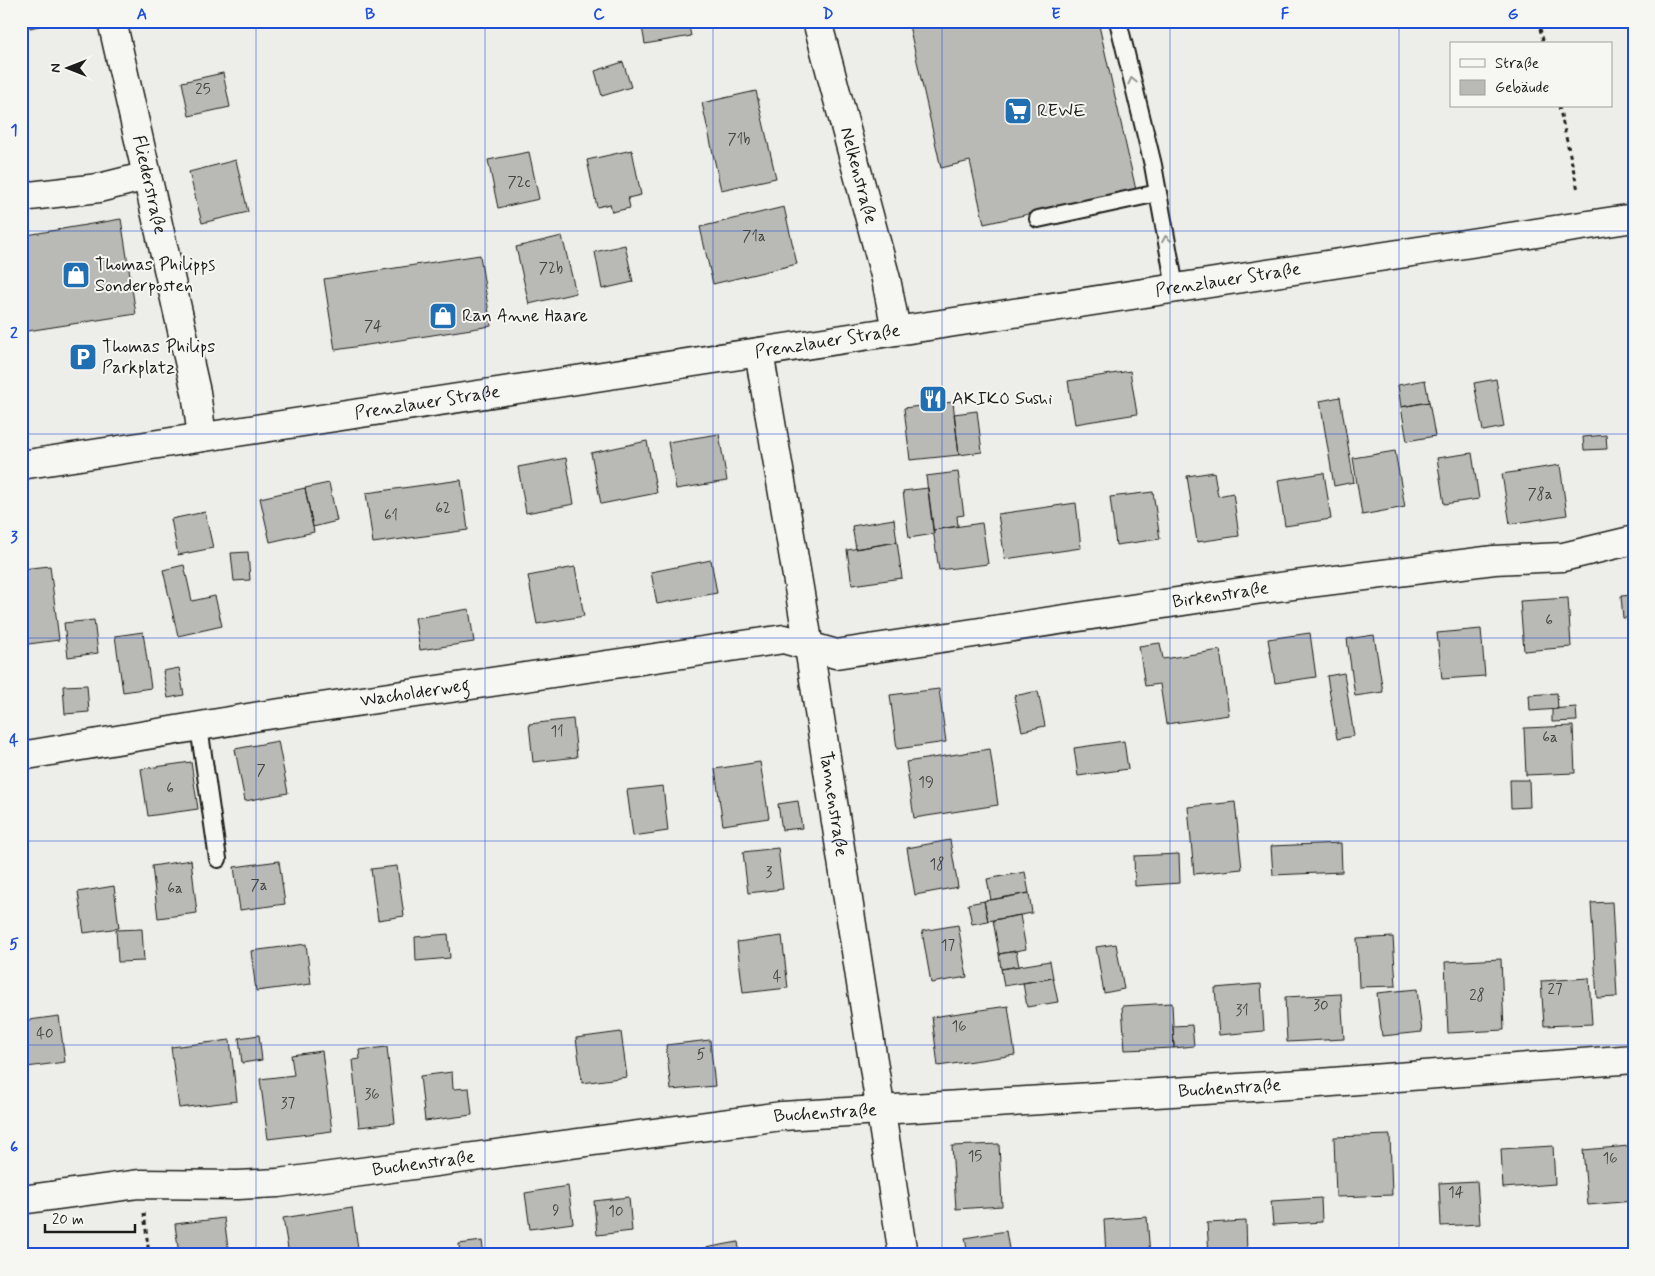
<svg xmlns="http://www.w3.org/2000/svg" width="1655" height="1276" font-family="Mynerve,sans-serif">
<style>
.building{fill:#b9b9b6;stroke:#1c1c1c}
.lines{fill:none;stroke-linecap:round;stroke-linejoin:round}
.service-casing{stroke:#1c1c1c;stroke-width:20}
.minor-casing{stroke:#1c1c1c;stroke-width:31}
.secondary-casing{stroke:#1c1c1c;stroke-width:31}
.path{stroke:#1c1c1c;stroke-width:3;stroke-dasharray:4 4;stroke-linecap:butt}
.service{stroke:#f6f6f2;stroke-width:16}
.minor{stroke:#f6f6f2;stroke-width:28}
.secondary{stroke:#f6f6f2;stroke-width:28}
.oneway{stroke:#949492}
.grid{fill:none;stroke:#1d4ed8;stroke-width:1;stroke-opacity:0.55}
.labels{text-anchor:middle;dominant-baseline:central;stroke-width:4;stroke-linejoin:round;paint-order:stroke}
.number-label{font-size:15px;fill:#434342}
.poi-label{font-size:18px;fill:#1c1c1c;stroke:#f6f6f2;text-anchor:start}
.street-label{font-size:18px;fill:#1c1c1c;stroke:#f6f6f2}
.neatline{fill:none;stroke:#1d4ed8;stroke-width:2}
.grid-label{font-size:16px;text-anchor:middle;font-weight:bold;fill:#1d4ed8}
</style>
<rect width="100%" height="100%" fill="#edede9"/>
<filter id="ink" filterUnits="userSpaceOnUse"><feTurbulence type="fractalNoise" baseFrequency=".02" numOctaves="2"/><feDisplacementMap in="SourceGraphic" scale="10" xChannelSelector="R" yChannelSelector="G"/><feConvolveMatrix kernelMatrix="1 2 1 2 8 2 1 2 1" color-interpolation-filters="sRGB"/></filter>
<g filter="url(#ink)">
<!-- building -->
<path class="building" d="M29 21H61L30 28Z
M641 21H688L691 36 645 44Z
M908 21H1098L1136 190 984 224 970 161 941 168Z
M623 62 631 87 602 96 595 71Z
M223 73 230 107 189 116 182 82Z
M756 91 776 178 721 190 702 103Z
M632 150 641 195 628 198 630 208 612 212 610 204 597 207 587 160Z
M529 152 539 199 498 208 488 160Z
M236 160 248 212 202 223 189 172Z
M784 207 797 264 713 284 700 227Z
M121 219 136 314 21 332V236Z
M562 236 576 293 529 304 516 247Z
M625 245 633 282 602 289 595 252Z
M480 255 491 326 335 350 324 279Z
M1130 371 1137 414 1075 424 1068 381Z
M1496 379 1504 427 1483 431 1474 383Z
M1425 380 1429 402 1401 407 1398 385Z
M1340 397 1354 482 1334 486 1320 401Z
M953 402 959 455 910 460 904 408Z
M1429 402 1435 436 1407 441 1401 407Z
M977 411 982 452 959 455 954 414Z
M719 434 727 481 676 489 668 442Z
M1606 435 1607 449 1584 450 1583 437Z
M647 441 657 493 601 504 591 453Z
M1395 451 1405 507 1362 515 1353 458Z
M1472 453 1479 499 1444 504 1437 458Z
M566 458 574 504 526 513 518 467Z
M1560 465 1567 515 1510 524 1502 474Z
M958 472 964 515 957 516 958 526 933 530 926 476Z
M1214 472 1218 496 1233 493 1239 536 1197 542 1187 476Z
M1324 473 1331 519 1285 526 1278 480Z
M461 480 468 530 373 543 366 493Z
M329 483 337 521 313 527 305 488Z
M305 488 314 532 270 542 260 498Z
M928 488 934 534 909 538 903 491Z
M1153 492 1160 539 1116 545 1110 497Z
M1076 503 1081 548 1005 559 998 514Z
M205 512 213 548 178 555 171 519Z
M894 519 897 542 856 549 852 526Z
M982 523 988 564 939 570 933 530Z
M897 542 902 578 852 585 847 550Z
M248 552 250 580 234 581 231 553Z
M711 560 717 593 657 604 651 572Z
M184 565 192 601 215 596 222 626 178 636 163 570Z
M50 566 59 640 21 645V569Z
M575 567 584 616 537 624 528 576Z
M1634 595V617L1623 618 1621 596Z
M1568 598 1571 647 1524 651 1520 601Z
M469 609 474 642 420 650 415 618Z
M94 620 98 653 68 657 64 623Z
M1481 629 1485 676 1442 679 1437 633Z
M143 632 151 688 123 692 115 636Z
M1310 633 1316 677 1275 683 1268 639Z
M1374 635 1383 692 1355 696 1347 639Z
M1160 643 1163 659 1220 650 1229 715 1166 724 1160 684 1145 686 1139 646Z
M179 668 184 695 168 698 163 671Z
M1344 673 1354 736 1337 739 1327 676Z
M87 685 89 712 65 714 63 686Z
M939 689 946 742 897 749 890 695Z
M1038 691 1045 726 1022 731 1014 696Z
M1557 693 1558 709 1530 711 1529 695Z
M1576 707 1577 721 1552 722V709Z
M573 719 577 757 533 762 529 724Z
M1573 726 1575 773 1526 775 1524 728Z
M278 741 288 793 245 801 235 749Z
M1124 741 1128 769 1078 776 1074 748Z
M990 749 998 805 914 818 906 762Z
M191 762 198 809 148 816 141 769Z
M760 762 769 818 723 825 715 769Z
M1510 780H1529L1530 807 1511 808Z
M663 786 668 831 633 836 627 790Z
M798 801 802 828 782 830 778 804Z
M1235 802 1242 869 1194 874 1188 807Z
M950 840 958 887 915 895 907 848Z
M1341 843 1342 872 1273 875 1271 846Z
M778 848 783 889 748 893 743 852Z
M1179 854 1180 883 1135 886 1134 856Z
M191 860 197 913 158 918 152 866Z
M279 861 285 904 240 910 234 867Z
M397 866 404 916 378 920 371 869Z
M1025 872 1029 893 991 900 987 879Z
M114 886 119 928 84 933 78 892Z
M1029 893 1032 913 988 921 984 901Z
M984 901 988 921 972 924 968 904Z
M1612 902 1617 997 1597 998 1591 903Z
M1020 915 1026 949 999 954 993 920Z
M958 925 967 977 931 983 922 931Z
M142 929 144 961 118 962 116 930Z
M448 934 450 958 416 961 415 937Z
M782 936 788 988 743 993 737 942Z
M1393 937 1396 986 1359 987 1357 939Z
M306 944 311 984 256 991 251 951Z
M1116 944 1124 989 1104 993 1096 947Z
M1016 951 1019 966 1001 969 999 954Z
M1501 959 1504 1030 1448 1033 1445 962Z
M1050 961 1053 978 1004 986 1001 969Z
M1053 978 1058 1002 1027 1007 1023 983Z
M1589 978 1592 1024 1544 1026 1541 981Z
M1261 984 1264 1031 1219 1035 1215 988Z
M1417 989 1422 1032 1382 1036 1377 993Z
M1341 994 1344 1039 1287 1042 1285 997Z
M1172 1003 1174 1048 1125 1050 1122 1006Z
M1008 1006 1015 1055 938 1066 932 1017Z
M59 1016 65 1062 27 1067 22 1021Z
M1192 1025 1194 1046 1174 1048 1173 1026Z
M621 1032 627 1077 582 1083 576 1038Z
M259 1035 262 1060 242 1063 239 1038Z
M230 1040 237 1101 179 1108 171 1047Z
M710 1040 715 1086 671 1090 666 1045Z
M387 1047 395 1123 359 1127 352 1060 360 1059 359 1050Z
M322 1051 332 1131 268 1139 260 1079 294 1075 291 1055Z
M452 1072 453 1089 469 1088 472 1115 425 1121 420 1076Z
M1390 1135 1392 1195 1336 1197 1334 1137Z
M999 1144 1002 1206 956 1209 952 1146Z
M1553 1146 1555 1184 1503 1188 1501 1149Z
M1629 1146 1633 1201 1588 1205 1583 1150Z
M1477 1181 1480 1224 1441 1226 1439 1183Z
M568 1186 573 1223 530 1229 525 1193Z
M629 1197 632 1231 597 1235 594 1201Z
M1321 1198 1322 1222 1273 1225 1271 1201Z
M352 1207 359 1255H289L283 1218Z
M1147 1217 1150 1255H1106L1104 1220Z
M224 1218 229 1255H179L175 1224Z
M1246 1221 1247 1255H1209L1207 1223Z
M1006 1231 1010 1255H968L965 1238Z
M482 1241 484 1255H460L459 1244Z
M738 1242 740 1255H678V1253Z"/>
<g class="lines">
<defs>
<path id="service" d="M1118 21 1153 165 1175 287
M1038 219 1158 193
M199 727 218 859"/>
<g id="minor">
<path id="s1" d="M112 21 196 392 202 437"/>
<path id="s2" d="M817 21 886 279 896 330"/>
<path d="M21 197 99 188 147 176"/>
<path id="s3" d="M759 352 809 647 903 1255"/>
<path id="s4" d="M21 756 260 716 784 639 836 654 1262 589 1494 560 1563 557 1634 540"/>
<path id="s5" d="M21 1200 139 1184 238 1185 278 1183 782 1116 1319 1083 1634 1059"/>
</g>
<g id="secondary">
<path id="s6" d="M21 465 1634 218"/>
</g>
</defs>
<!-- service casing -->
<use href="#service" class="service-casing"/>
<!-- minor casing -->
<use href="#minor" class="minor-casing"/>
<!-- secondary casing -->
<use href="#secondary" class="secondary-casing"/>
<!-- path -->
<path class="path" d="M1538 21 1544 44
M1559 106 1578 190
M144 1213 149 1255"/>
<!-- service -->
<use href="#service" class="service"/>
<!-- minor -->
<use href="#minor" class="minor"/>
<!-- secondary -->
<use href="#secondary" class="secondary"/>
</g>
<!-- one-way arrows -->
<defs><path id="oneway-chevron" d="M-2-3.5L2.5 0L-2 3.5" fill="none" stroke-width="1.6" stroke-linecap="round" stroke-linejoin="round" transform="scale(1.25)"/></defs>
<g class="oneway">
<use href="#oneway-chevron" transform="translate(1132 81) rotate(-103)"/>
<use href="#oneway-chevron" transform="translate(1166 239) rotate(-100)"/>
</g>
</g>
<!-- grid -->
<path class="grid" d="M256 21V1255M485 21V1255M713 21V1255M942 21V1255M1170 21V1255M1399 21V1255M21 231H1634M21 434H1634M21 638H1634M21 841H1634M21 1045H1634"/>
<!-- icons -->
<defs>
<symbol id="supermarket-square" viewBox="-11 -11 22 22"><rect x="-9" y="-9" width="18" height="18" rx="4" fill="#1f6fb2" stroke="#f6f6f2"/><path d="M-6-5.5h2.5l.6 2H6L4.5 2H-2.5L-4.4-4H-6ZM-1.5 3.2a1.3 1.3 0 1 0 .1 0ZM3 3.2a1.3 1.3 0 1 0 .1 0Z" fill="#fff"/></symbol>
<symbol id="shop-square" viewBox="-11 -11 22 22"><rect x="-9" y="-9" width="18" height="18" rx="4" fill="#1f6fb2" stroke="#f6f6f2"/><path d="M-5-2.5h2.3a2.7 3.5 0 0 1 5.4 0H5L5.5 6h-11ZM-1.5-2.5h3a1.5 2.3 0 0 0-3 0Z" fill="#fff"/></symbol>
<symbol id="parking-square" viewBox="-11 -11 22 22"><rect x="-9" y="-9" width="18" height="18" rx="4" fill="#1f6fb2" stroke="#f6f6f2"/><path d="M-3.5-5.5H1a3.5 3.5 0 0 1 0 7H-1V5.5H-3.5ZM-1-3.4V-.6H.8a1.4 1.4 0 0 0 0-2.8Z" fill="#fff"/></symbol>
<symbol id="restaurant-square" viewBox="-11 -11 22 22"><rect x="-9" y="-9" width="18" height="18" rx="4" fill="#1f6fb2" stroke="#f6f6f2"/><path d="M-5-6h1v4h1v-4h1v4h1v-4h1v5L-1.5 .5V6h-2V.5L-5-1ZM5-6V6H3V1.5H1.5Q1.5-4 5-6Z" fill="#fff"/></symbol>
</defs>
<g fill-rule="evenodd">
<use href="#supermarket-square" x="1002" y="95" width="32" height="32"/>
<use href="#shop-square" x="60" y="259" width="32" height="32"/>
<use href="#shop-square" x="427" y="300" width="32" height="32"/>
<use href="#parking-square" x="67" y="341" width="32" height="32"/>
<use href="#restaurant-square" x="917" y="383" width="32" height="32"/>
</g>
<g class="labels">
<!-- number labels -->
<g class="number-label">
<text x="203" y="90">25</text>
<text x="739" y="140">71b</text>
<text x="519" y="183">72c</text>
<text x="754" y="237">71a</text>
<text x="551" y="269">72b</text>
<text x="373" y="327">74</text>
<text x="1540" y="495">78a</text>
<text x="443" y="509">62</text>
<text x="391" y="516">61</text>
<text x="1549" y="621">6</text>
<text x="557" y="732">11</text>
<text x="1550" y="738">6a</text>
<text x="261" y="771">7</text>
<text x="926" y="783">19</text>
<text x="170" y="789">6</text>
<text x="937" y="865">18</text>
<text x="769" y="873">3</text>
<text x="259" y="886">7a</text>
<text x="175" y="889">6a</text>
<text x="948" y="946">17</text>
<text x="777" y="977">4</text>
<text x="1555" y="990">27</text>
<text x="1477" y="996">28</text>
<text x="1321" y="1006">30</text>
<text x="1242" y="1011">31</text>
<text x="959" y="1027">16</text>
<text x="45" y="1034">40</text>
<text x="701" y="1055">5</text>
<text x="372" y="1095">36</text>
<text x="288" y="1104">37</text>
<text x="975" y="1157">15</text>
<text x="1610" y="1159">16</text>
<text x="1456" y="1193">14</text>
<text x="556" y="1211">9</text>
<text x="616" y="1212">10</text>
</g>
<!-- poi labels -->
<g class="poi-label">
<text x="1037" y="111">REWE</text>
<text x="95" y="265">Thomas Philipps<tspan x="95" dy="21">Sonderposten</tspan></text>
<text x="462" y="316">Ran Anne Haare</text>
<text x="102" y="347">Thomas Philips<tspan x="102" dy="21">Parkplatz</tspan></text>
<text x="952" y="399">AKIKO Sushi</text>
</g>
<!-- street labels -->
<g class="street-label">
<text stroke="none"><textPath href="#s2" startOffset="160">Nelkenstraße</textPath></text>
<text stroke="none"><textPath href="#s1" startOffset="168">Fliederstraße</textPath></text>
<text stroke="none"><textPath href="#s6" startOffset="1221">Prenzlauer Straße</textPath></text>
<text stroke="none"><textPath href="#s6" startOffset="816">Prenzlauer Straße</textPath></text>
<text stroke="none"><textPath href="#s6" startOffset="411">Prenzlauer Straße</textPath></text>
<text stroke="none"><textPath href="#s4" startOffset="1215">Birkenstraße</textPath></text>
<text stroke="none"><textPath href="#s4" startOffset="399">Wacholderweg</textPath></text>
<text stroke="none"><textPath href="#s3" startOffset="458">Tannenstraße</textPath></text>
<text stroke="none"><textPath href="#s5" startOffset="1215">Buchenstraße</textPath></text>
<text stroke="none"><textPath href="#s5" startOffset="810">Buchenstraße</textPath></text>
<text stroke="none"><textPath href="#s5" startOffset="405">Buchenstraße</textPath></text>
</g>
</g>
<!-- margin -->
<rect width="1655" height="1276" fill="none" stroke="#f6f6f2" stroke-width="55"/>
<!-- legend -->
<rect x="1450" y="42" width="162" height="65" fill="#f6f6f2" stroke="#9f9f9c"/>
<rect x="1460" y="59" width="25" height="8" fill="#f6f6f2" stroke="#9f9f9c"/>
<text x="1495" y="68" font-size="15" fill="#1c1c1c">Straße</text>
<rect x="1460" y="80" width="25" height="15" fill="#b9b9b6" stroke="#9f9f9c"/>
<text x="1495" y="92" font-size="15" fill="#1c1c1c">Gebäude</text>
<!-- north arrow -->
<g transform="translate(68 68) rotate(270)" stroke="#f6f6f2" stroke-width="4" paint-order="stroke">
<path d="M0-4L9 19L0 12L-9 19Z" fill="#1c1c1c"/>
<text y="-8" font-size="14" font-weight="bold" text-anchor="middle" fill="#1c1c1c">N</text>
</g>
<!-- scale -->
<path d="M45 1224v8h90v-8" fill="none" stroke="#1c1c1c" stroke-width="2.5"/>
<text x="52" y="1224" font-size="15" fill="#1c1c1c" stroke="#f6f6f2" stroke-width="4" paint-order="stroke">20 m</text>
<rect x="28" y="28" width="1600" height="1220" class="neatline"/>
<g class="grid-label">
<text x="142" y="19">A</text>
<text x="370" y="19">B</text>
<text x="599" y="19">C</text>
<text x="828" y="19">D</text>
<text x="1056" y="19">E</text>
<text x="1285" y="19">F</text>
<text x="1513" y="19">G</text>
<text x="14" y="135">1</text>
<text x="14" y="338">2</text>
<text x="14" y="542">3</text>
<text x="14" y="745">4</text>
<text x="14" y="949">5</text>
<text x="14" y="1152">6</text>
</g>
</svg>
